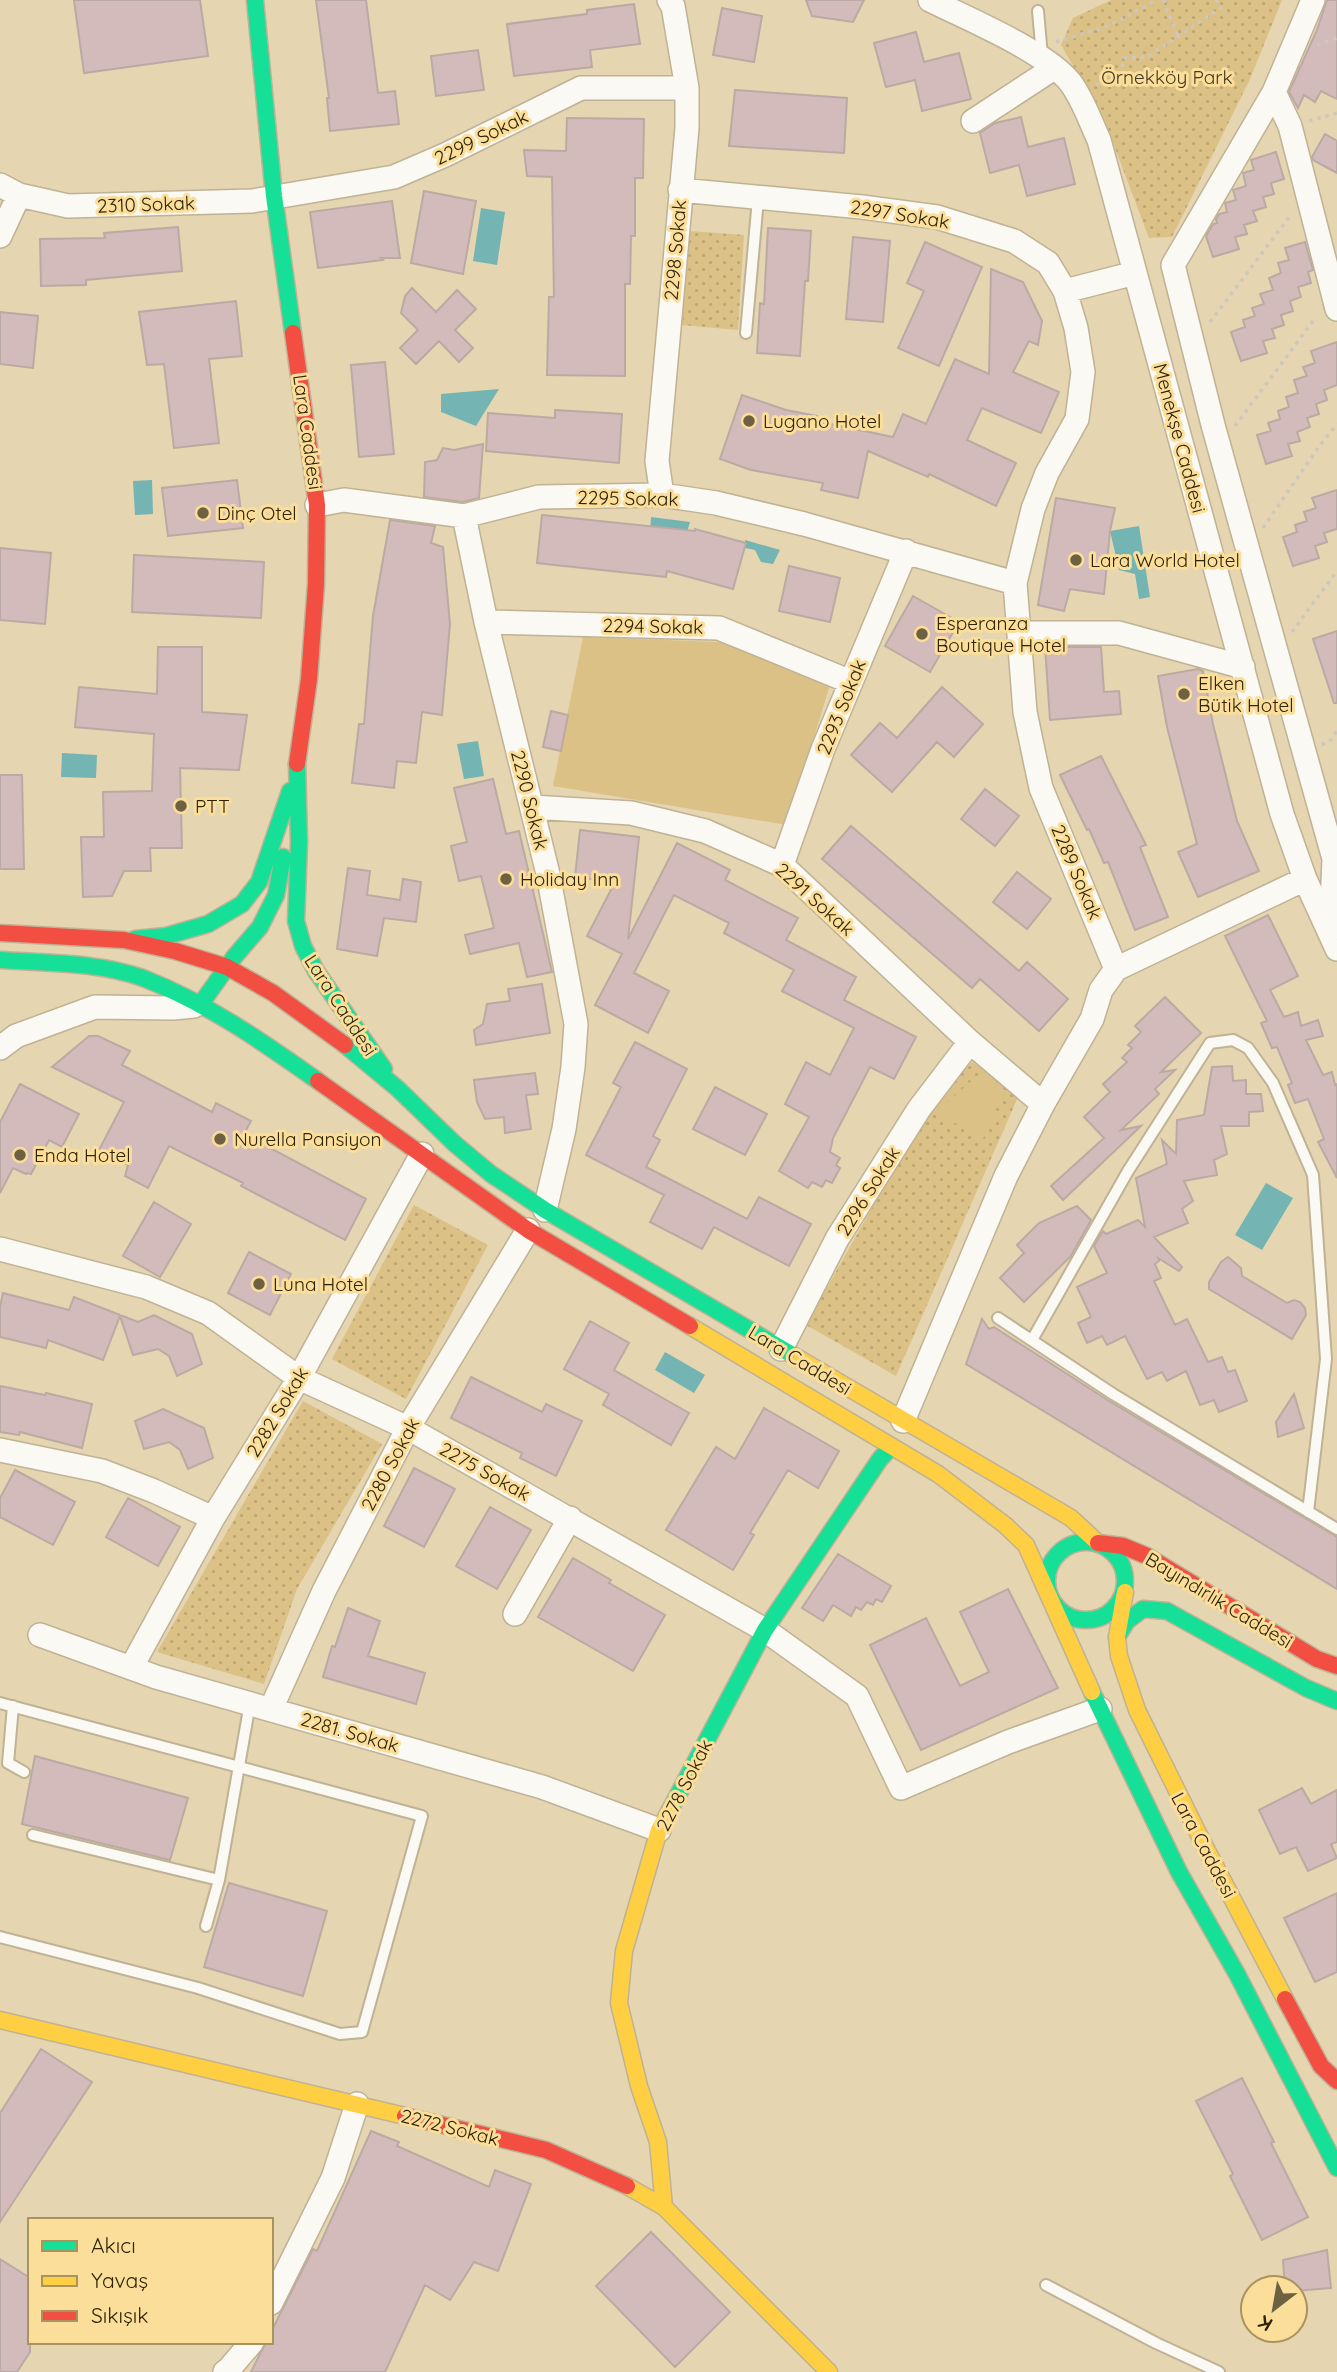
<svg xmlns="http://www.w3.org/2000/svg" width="1337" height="2372" font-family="Quicksand,sans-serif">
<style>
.grass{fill:url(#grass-dots)}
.pitch{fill:#dbc186}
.water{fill:#74b4b2}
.building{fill:#d3bbbb;stroke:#bbaaa3;stroke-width:2}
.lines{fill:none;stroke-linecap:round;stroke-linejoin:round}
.lane-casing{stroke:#bfb295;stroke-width:14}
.street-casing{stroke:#bfb295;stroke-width:26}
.fast-casing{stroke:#bfb295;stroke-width:19}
.slow-casing{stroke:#bfb295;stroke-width:19}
.jam-casing{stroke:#bfb295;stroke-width:19}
.path{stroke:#cdc8be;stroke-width:3.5;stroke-dasharray:3.5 5;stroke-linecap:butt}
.lane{stroke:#fbf9f3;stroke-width:10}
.street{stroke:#fbf9f3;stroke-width:23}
.fast{stroke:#16e098;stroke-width:16}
.slow{stroke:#ffcf43;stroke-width:16}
.jam{stroke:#f24e42;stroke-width:16}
.poi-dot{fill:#6e6142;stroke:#fbde9a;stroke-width:2.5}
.labels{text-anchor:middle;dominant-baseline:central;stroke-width:6;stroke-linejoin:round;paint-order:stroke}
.park-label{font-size:19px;fill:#403722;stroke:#fbde9a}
.street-label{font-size:19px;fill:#2e2307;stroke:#fbde9a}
.poi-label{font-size:19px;fill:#2e2307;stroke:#fbde9a;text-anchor:start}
</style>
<defs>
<pattern id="grass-dots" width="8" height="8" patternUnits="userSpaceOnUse" patternTransform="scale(1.75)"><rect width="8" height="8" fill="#dbc186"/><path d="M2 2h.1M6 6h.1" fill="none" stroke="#bca672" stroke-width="1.8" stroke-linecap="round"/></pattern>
</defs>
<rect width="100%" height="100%" fill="#e5d5b0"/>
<!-- grass -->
<path class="grass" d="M1111 0H1282L1250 79 1172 237 1149 238 1104 119 1061 45 1073 18Z
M689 231 744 235 738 330 682 325Z
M974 1060 1018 1097 896 1376 806 1325 927 1110Z
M414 1205 488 1245 406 1399 332 1359Z
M303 1401 382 1444 297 1589 264 1684 157 1652Z"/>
<!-- pitch -->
<path class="pitch" d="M583 637 720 642 830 685 787 825 553 786Z
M979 1074 1002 1095 982 1141 937 1111Z"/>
<!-- water -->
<path class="water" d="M481 208 505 212 497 265 473 261Z
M499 389 476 426 441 412V394Z
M152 480 153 514 135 515 133 481Z
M651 517 690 522 685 538 650 535Z
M1139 526 1150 597 1139 599 1135 574 1119 570 1110 531Z
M745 540 780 550 773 564 761 562 755 550 745 548Z
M478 741 484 776 464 779 457 744Z
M62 753 97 755 96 778 61 777Z
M1266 1183 1293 1198 1262 1250 1235 1235Z
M665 1352 705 1375 694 1393 655 1370Z"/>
<!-- building -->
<path class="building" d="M74 0H200L208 56 84 73Z
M316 0H366L378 93 395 91 399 124 330 131 327 98H329Z
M806 0H864L853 22 812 16Z
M1327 0H1337V99L1321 91 1315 102 1304 95 1298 108 1289 92 1317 30Z
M634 4 640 44 590 50 592 67 514 76 507 24 587 14V10Z
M722 8 762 16 754 62 713 55Z
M916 32 924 62 959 53 971 99 922 111 915 80 886 87 874 43Z
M478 50 484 90 436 96 431 56Z
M735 90 847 98 844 153 729 146Z
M1021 117 1028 147 1064 138 1075 184 1027 196 1019 165 990 173 980 133 995 123Z
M567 118 644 119 643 178H635V236H631L630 284H625V376L547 375 549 297H554L552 177 527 176 524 150 566 151Z
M1325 134 1337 141V173L1313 160 1312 157Z
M1276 152 1284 179 1271 183 1274 194 1263 197 1266 207 1253 211 1257 221 1244 225 1247 234 1235 237 1239 249 1213 257 1206 236 1213 224 1217 223 1216 219 1219 214 1227 212 1225 203 1236 200 1233 190 1246 186 1243 173 1254 170 1251 160Z
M424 191 476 201 463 274 411 263Z
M392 201 400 258H381L383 260 318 268 310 212Z
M178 227 182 271 86 280V285L41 286 40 239 105 238 104 233Z
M768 228 811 231 808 281H805L800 356 757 353 760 303 764 304Z
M853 237 890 241 883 322 846 319Z
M925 242 982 267 939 366 898 348 924 291 907 283Z
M1305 242 1313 270 1308 272 1311 283 1298 287 1301 297 1290 301 1293 311 1281 315 1284 325 1272 329 1275 338 1263 341 1267 353 1241 361 1231 332 1245 327 1243 320 1255 316 1252 308 1264 304 1260 294 1273 290 1269 278 1281 273 1278 263 1289 260 1285 248Z
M991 269 1023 282 1042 321 1038 345 1029 341 1013 372 1059 392 1041 433 982 408 967 440 1016 463 996 506 929 474 928 477 868 451 858 498 821 490 823 483 751 470 720 459 742 395 786 410 817 416 816 421 893 437 903 414 926 424 955 359 989 374Z
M412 288 436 312 457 290 476 309 455 330 473 348 459 362 439 341 416 364 400 348 418 330 401 313 405 296Z
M236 301 242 356 209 359 219 443 174 448 164 364 147 365 139 312Z
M0 312 38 316 33 368 0 364Z
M1337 342V385L1324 390 1327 400 1316 404 1319 414 1307 418 1310 427 1297 432 1300 441 1288 444 1292 456 1266 464 1257 435 1271 431 1268 423 1280 419 1278 411 1289 407 1286 397 1298 393 1294 380 1307 376 1303 367 1315 363 1311 351Z
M385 362 394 454 359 457 351 365Z
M555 410 622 414 619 463 486 451 488 413 555 418Z
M483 444 479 498 463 502 424 497 425 462 437 460 443 448 454 450Z
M237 480 243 528 168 536 162 488Z
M1337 490V529L1324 533 1327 542 1315 546 1319 558 1293 566 1283 537 1297 532 1295 525 1307 521 1304 512 1316 508 1312 498Z
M1056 498 1115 508 1110 531 1104 594 1070 589 1064 611 1038 605Z
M542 515 695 531V529L746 543 733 589 667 571 666 577 537 563Z
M390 520 435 526 431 543 443 547 450 624 442 715 422 712 416 763 397 761 394 788 352 783 359 724H364L373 616Z
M0 548 51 553 45 624 0 620Z
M134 555 264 562 261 618 132 612Z
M789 566 840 578 830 622 779 611Z
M913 596 959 622 930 672 885 646Z
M1337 631V703H1334L1313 639Z
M158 647H202V712L247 715 239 770 180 768 182 848H150L151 871H124L112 896 83 897 81 837H104L103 792 152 791 154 734 75 727 79 687 157 694Z
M1045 647H1101L1104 692 1119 691 1121 714 1050 720Z
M1198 669 1203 671 1213 724 1237 821 1259 871 1198 897 1178 852 1197 844 1167 727 1158 676Z
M942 687 983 724 954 757 937 742 892 792 851 755 880 723 897 738Z
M551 711 568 715 561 751 543 747Z
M1101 756 1146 845 1140 847 1168 917 1135 930 1108 862 1104 863 1089 829 1087 830 1060 775Z
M0 775H22L24 869H0Z
M493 779 506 834 519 831 552 972 527 977 519 943 470 954 465 935 494 928 481 876 459 881 451 846 467 842 454 788Z
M985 789 1019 816 995 846 961 819Z
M851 826 1019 971 1027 962 1068 999 1039 1031 980 979 972 988 822 859Z
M580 830 639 837 628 939 677 843 730 870 725 880 798 918 786 940 856 977 844 1000 916 1037 894 1079 870 1067 833 1138 830 1152 840 1158 836 1165 840 1168 832 1183 826 1180 822 1187 812 1182 808 1188 779 1171 809 1117 785 1104 806 1062 830 1075 854 1028 782 991 794 970 724 933 729 923 674 895 634 973 669 991 648 1033 595 1005 622 954 587 936 615 882 575 877Z
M348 868 370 871 367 895 400 900 403 879 421 882 416 922 384 918 377 956 337 949Z
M1017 872 1051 899 1027 929 993 902Z
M1268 915 1298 976 1270 990 1284 1017 1298 1012 1301 1026 1318 1020 1323 1036 1306 1040 1323 1075 1332 1072 1335 1085 1337 1084V1178L1318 1142 1324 1139 1308 1099 1295 1103 1288 1085 1292 1083 1277 1047 1272 1048 1261 1023 1267 1021 1225 936Z
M542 984 550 1033 476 1045 474 1030 483 1024 487 1004 510 1001 508 989Z
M1165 997 1201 1033 1161 1072 1175 1070 1155 1089 1159 1094 1121 1130 1141 1126 1063 1200 1051 1186 1104 1138 1084 1117 1110 1092 1103 1084 1127 1062 1122 1058 1132 1048 1128 1045 1141 1032 1135 1026Z
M89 1036H98L130 1051 122 1065 212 1112 216 1103 251 1121 244 1134 366 1199 345 1240 241 1186 243 1183 169 1146 148 1188 125 1176 128 1165 99 1150 124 1102 52 1067Z
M635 1042 687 1069 653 1136 660 1140 646 1167 747 1219 759 1197 811 1224 789 1266 714 1227 702 1249 650 1222 664 1195 586 1155 621 1087 613 1083Z
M1232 1066 1233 1081 1246 1080V1094H1261L1263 1111 1249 1112V1126H1221L1227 1154 1214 1160 1217 1175 1184 1181 1193 1201 1182 1209 1188 1223 1154 1237 1182 1267 1179 1271 1158 1258 1159 1261 1155 1264 1161 1278 1154 1281 1175 1325 1187 1319 1208 1362 1222 1357 1228 1372 1235 1370 1247 1401 1219 1412 1214 1400 1200 1405 1186 1371 1167 1381 1162 1372 1147 1379 1125 1336 1107 1345 1102 1336 1087 1343 1078 1323 1091 1317 1077 1287 1107 1273 1094 1246 1103 1231 1106 1234 1138 1220 1145 1227 1136 1178 1167 1164 1162 1140 1176 1154 1177 1120 1204 1115 1212 1067Z
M535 1073 538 1094 526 1095 531 1129 505 1133 504 1117 485 1119 477 1102 474 1080Z
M20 1084 79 1114 62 1147 49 1140 31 1174 27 1173 26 1174 13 1168 0 1193V1122Z
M715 1087 767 1114 745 1155 693 1129Z
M154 1202 191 1224 160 1277 123 1256Z
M1077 1206 1091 1220 1071 1256 1024 1302 1000 1278 1024 1253 1017 1245 1039 1223Z
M249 1252 291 1274 270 1315 228 1293Z
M1228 1257 1241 1268 1242 1276 1287 1303 1294 1300 1300 1302 1305 1308 1306 1315 1292 1339 1209 1289V1282L1221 1262Z
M3 1293 69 1310 74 1297 138 1322 154 1315 192 1334 202 1364 177 1376 169 1356 158 1349 133 1355 120 1316 103 1360 48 1340 46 1348 0 1337V1307Z
M982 1319 989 1329 994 1327 1109 1401 1337 1537V1589L966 1364Z
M590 1321 629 1343 614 1370 689 1413 671 1445 603 1405 609 1394 564 1369Z
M471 1377 542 1412 546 1404 582 1421 556 1476 520 1458 522 1453 451 1418Z
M0 1386 45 1395 46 1393 92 1404 82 1448 20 1432 19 1435 0 1432Z
M1294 1394 1304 1428 1278 1437 1276 1422Z
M764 1408 839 1451 818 1488 788 1470 750 1533 754 1535 733 1570 666 1530 716 1447 735 1459Z
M163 1409 204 1428 213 1458 188 1469 180 1450 169 1442 144 1449 135 1421Z
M414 1468 455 1489 424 1547 384 1526Z
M15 1470 75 1502 53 1545 0 1517V1498Z
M128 1498 180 1527 158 1566 106 1537Z
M490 1507 531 1530 497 1589 456 1566Z
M838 1554 891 1586 882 1602 876 1599 873 1605 867 1602 861 1610 856 1607 851 1616 833 1605 823 1621 802 1608Z
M573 1558 611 1580 609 1583 665 1615 633 1671 538 1617Z
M1008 1589 1058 1688 921 1750 870 1645 926 1618 960 1686 989 1672 960 1612Z
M348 1608 380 1621 368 1656 425 1673 416 1704 323 1677 332 1646 335 1647Z
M35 1756 188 1798 170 1860 22 1824Z
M1302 1788 1311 1804 1337 1790V1842L1331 1844 1337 1858 1308 1871 1296 1847 1280 1854 1259 1810Z
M229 1883 327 1911 303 1996 204 1967Z
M1337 1893V1972L1315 1982 1284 1918Z
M41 2049 92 2082 0 2222V2113Z
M1242 2078 1274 2142 1271 2143 1308 2217 1262 2240 1230 2176 1233 2174 1196 2101Z
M371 2131 399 2142 397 2146 489 2187 495 2170 531 2184 498 2271 474 2262 450 2300 425 2285 385 2372H251L266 2342H271V2332L313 2249 317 2251Z
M651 2232 730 2312 675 2367 596 2286Z
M1327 2250 1331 2288 1295 2291V2288H1285L1283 2260Z
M0 2259 30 2278V2352L17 2372H0Z"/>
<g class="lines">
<defs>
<path id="lane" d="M1038 11 1042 56
M746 333 758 199
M998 1318 1113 1394 1337 1529
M1032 1340 1128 1171 1210 1043 1233 1040 1248 1048 1273 1083 1313 1175 1326 1359 1308 1512
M0 1703 422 1816 362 2032 340 2034 198 1988 0 1937
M13 1706 8 1763 24 1772
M33 1835 219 1880
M206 1926 219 1880 250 1703
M1046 2285 1156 2343 1219 2372"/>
<path id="street" d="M930 0C968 19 1045 51 1070 82 1083 99 1090 121 1099 140L1282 814 1305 879 1337 949
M1313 0 1274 92 1173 265 1213 425 1334 859 1331 930
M1274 92 1290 126 1337 309
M973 121 1054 68
M0 185 19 195 68 206 252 201 394 177 445 155 581 88H687
M680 190 862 207 937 217 1014 241 1048 263 1065 291 1135 273
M0 236 19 195
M662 495 657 461 687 128V88L673 6 669 0
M317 505 344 500 464 516 539 497 662 495 716 503 804 524 1015 583
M464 516 486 622 548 874 576 1024 573 1067 564 1129 545 1210
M486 622 719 628 851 682
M1020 633H1119L1243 667
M532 807 631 813 705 831 782 865 970 1042 1043 1104
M782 865 823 749 906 551
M1116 969 1305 879
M0 1048 16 1036 95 1007 173 1008 194 1006
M0 1249 146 1287 208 1313 299 1378 408 1428 765 1630 857 1696 901 1788 1008 1742 1100 1709
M781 1349 837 1239 919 1109 970 1042
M903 1421 1006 1176 1043 1104 1092 1019 1101 990 1116 969 1041 788 1025 712 1015 583 1033 509 1047 473 1077 419 1083 372 1076 328 1065 291
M0 1450 102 1471 154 1491 213 1518
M515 1614 570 1518
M40 1635 156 1677 542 1787 659 1830
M131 1668 213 1518 299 1378 422 1154
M271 1709 324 1591 408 1428 528 1230
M271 2303 333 2178 357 2104
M225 2372 229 2369 252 2342"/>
<path id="fast" d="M255 0 274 196 293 333
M297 764 299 842 296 921 303 946 316 971 384 1069
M135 939 166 936 208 924 242 904 259 882 290 791
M0 960C47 963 98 962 143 978 207 1003 263 1042 318 1081
M200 1005 235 956 260 927 276 895 283 857
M345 1045 397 1088 455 1144 491 1174 545 1210 801 1360
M1047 1581a39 39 0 1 1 78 0a39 39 0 1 1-78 0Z
M1117 1637 1127 1621 1143 1609 1167 1611 1306 1688 1337 1701
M1092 1692 1179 1872 1237 1974 1337 2168
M670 1810 765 1630 880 1459 891 1447"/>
<path id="slow" d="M690 1326 938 1474 1005 1525 1026 1545 1092 1692
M801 1360 1071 1518 1098 1543
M1125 1592 1117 1637 1119 1656 1137 1710 1203 1843 1285 1999
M0 2020 405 2116
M627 2186 664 2207 829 2372
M664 2207 658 2142 639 2086 619 2003 624 1951 659 1830 670 1810"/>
<path id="jam" d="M293 333 317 505 316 584 309 679 297 764
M0 933 124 940 175 951 227 967 273 993 345 1045
M318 1081 528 1230 690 1326
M1098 1543 1123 1546 1147 1556 1317 1659 1337 1666
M1285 1999 1321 2066 1337 2081
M405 2116 546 2150 627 2186"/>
</defs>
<!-- lane casing -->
<use href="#lane" class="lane-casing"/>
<!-- street casing -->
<use href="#street" class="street-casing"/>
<!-- fast casing -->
<use href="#fast" class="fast-casing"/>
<!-- slow casing -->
<use href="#slow" class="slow-casing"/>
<!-- jam casing -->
<use href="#jam" class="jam-casing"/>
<!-- path -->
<path class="path" d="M1163 0 1178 36
M1056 42 1108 26 1157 0
M1317 45 1337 38
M1096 85 1121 73 1124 58 1147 57 1221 8 1216 0
M1309 121 1337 113
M1210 322 1290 216
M1235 426 1316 317
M1263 528 1320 445 1337 424
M1292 632 1337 571
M1322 745 1330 741 1337 731"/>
<!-- lane -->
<use href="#lane" class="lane"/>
<!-- street -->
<use href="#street" class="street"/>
<!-- fast -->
<use href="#fast" class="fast"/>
<!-- slow -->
<use href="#slow" class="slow"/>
<!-- jam -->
<use href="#jam" class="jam"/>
</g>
<!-- markers -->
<g class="poi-dot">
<circle cx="749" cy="421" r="7"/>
<circle cx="203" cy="513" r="7"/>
<circle cx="1076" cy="560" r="7"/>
<circle cx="922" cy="634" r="7"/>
<circle cx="1184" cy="694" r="7"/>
<circle cx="181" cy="806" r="7"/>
<circle cx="506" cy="879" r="7"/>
<circle cx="220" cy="1139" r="7"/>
<circle cx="20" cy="1155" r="7"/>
<circle cx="259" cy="1284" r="7"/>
</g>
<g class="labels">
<!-- park labels -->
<g class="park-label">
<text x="1167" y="77">Örnekköy Park</text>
</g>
<!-- street labels -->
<g class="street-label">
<text transform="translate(481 137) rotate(-26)">2299 Sokak</text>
<text transform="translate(146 204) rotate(-2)">2310 Sokak</text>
<text transform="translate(900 214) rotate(9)">2297 Sokak</text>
<text transform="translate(675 250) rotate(-85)">2298 Sokak</text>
<text transform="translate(308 432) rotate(82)">Lara Caddesi</text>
<text transform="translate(1180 438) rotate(75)">Menekşe Caddesi</text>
<text transform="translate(628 498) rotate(1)">2295 Sokak</text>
<text transform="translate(653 626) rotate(1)">2294 Sokak</text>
<text transform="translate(841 707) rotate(-68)">2293 Sokak</text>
<text transform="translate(530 800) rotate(76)">2290 Sokak</text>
<text transform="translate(1077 872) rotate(67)">2289 Sokak</text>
<text transform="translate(815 899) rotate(42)">2291 Sokak</text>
<text transform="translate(341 1005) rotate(57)">Lara Caddesi</text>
<text transform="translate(868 1191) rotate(-58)">2296 Sokak</text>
<text transform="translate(800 1360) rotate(31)">Lara Caddesi</text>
<text transform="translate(277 1412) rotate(-59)">2282 Sokak</text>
<text transform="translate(390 1464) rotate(-62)">2280 Sokak</text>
<text transform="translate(485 1471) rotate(29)">2275 Sokak</text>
<text transform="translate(1219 1600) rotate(31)">Bayındırlık Caddesi</text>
<text transform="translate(350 1732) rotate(16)">2281. Sokak</text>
<text transform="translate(684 1785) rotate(-63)">2278 Sokak</text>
<text transform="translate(1204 1845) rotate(62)">Lara Caddesi</text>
<text transform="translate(450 2127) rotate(14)">2272 Sokak</text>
</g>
<!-- poi labels -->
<g class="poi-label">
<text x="763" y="421">Lugano Hotel</text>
<text x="217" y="513">Dinç Otel</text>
<text x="1090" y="560">Lara World Hotel</text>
<text x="936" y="623">Esperanza<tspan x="936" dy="22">Boutique Hotel</tspan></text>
<text x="1198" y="683">Elken<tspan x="1198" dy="22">Bütik Hotel</tspan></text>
<text x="195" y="806">PTT</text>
<text x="520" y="879">Holiday Inn</text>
<text x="234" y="1139">Nurella Pansiyon</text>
<text x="34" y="1155">Enda Hotel</text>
<text x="273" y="1284">Luna Hotel</text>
</g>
</g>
<!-- legend -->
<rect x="28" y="2218" width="245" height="126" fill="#fbde9a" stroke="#a9935f" stroke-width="2"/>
<rect x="42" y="2241" width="35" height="10" fill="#16e098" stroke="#a9935f" stroke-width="2"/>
<text x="91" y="2253" font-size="21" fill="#2e2307">Akıcı</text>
<rect x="42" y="2276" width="35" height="10" fill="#ffcf43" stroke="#a9935f" stroke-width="2"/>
<text x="91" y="2288" font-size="21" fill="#2e2307">Yavaş</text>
<rect x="42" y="2311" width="35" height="10" fill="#f24e42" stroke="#a9935f" stroke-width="2"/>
<text x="91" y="2323" font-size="21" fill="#2e2307">Sıkışık</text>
<!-- north arrow -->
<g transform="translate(1274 2309) rotate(211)"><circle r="33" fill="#fbde9a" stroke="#a9935f" stroke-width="2"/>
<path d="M0-5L12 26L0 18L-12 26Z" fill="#6e6142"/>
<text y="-10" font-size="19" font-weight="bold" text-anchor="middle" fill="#2e2307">K</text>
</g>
</svg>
